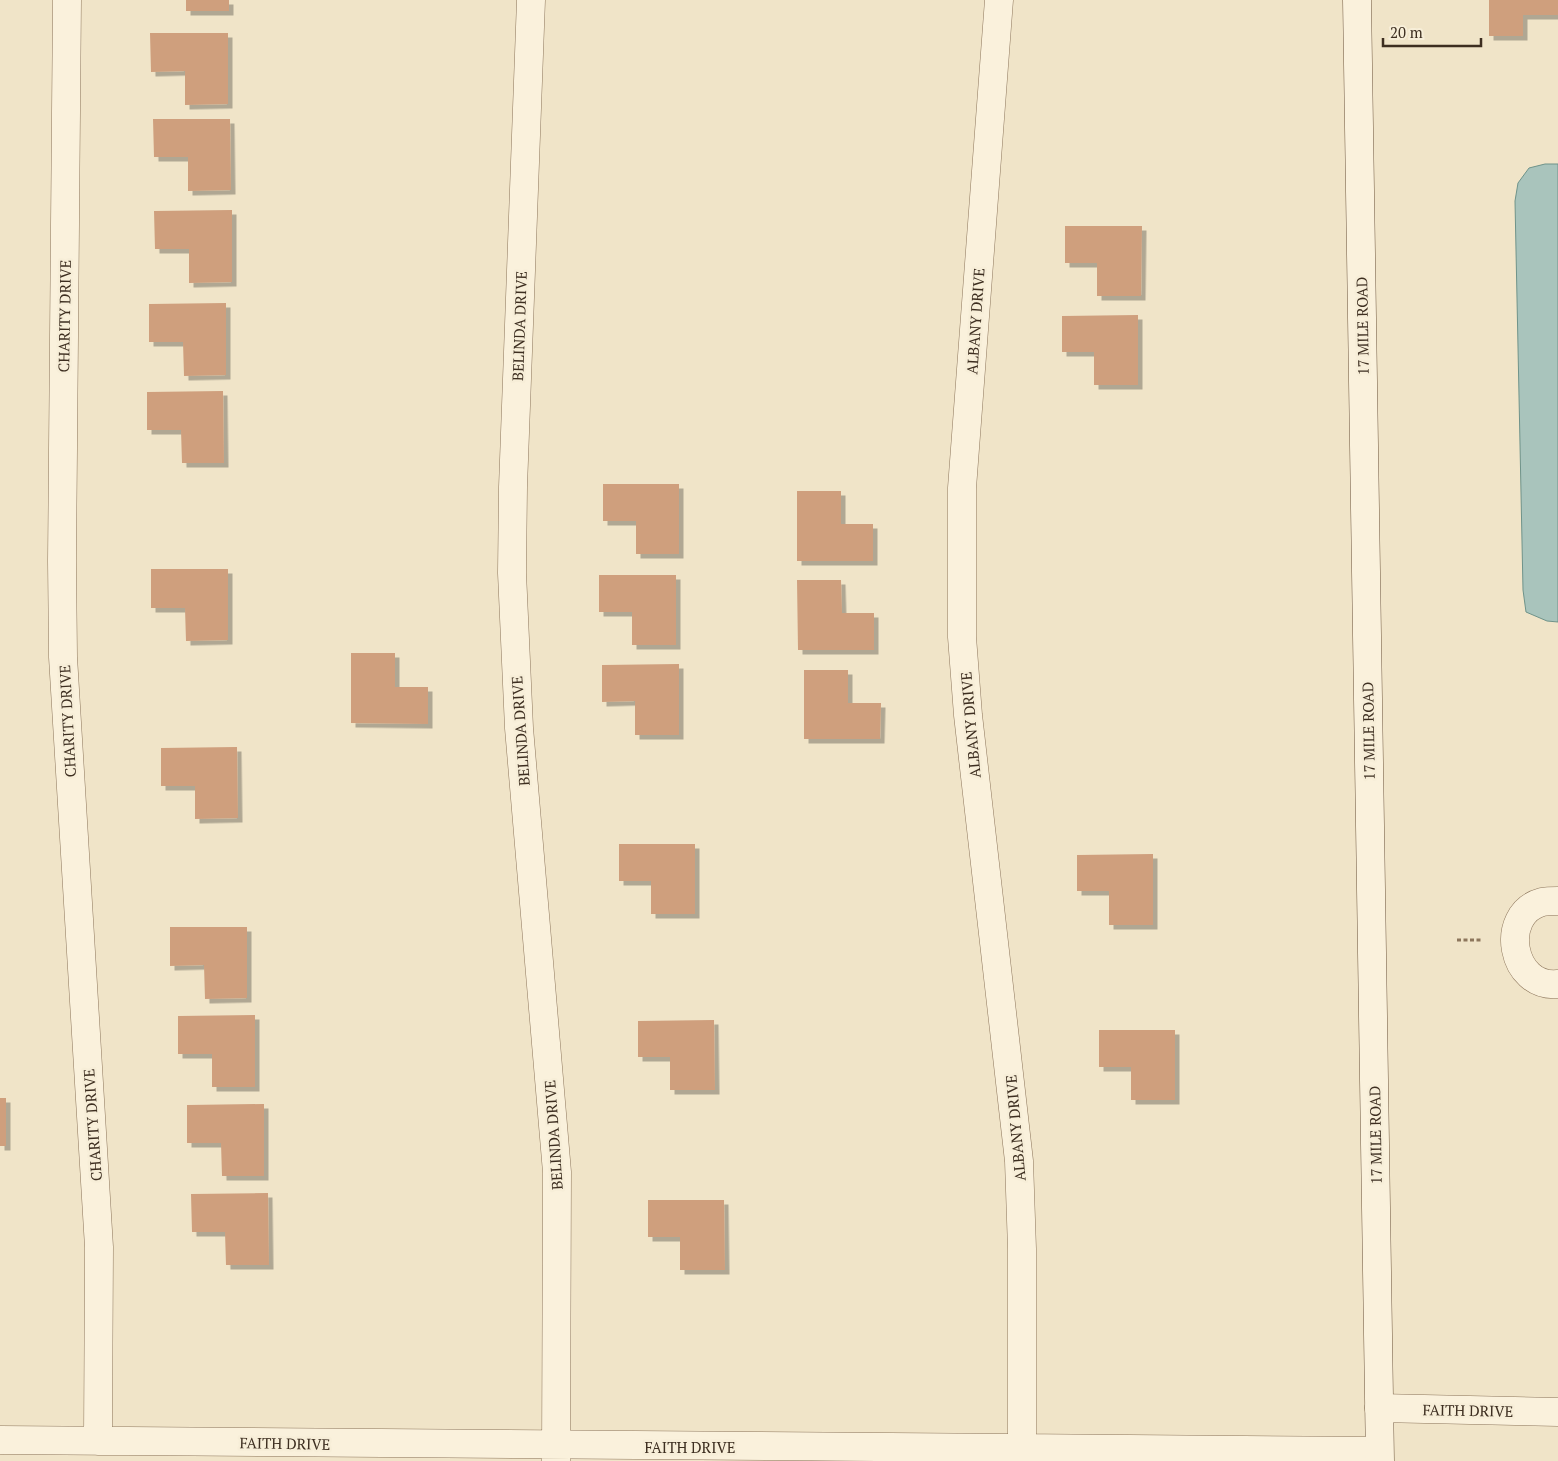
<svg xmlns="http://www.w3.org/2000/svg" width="1558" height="1461" font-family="'PT Serif',serif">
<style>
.water{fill:#a9c4bc;stroke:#6f938a}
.building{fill:#cf9f7d;filter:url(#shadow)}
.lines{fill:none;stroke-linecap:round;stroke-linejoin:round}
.street-casing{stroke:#8d765c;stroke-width:29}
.secondary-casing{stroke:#6f573f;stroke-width:29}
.path{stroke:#8d765c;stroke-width:3;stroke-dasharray:4 2.5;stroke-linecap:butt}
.street{stroke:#faf1dc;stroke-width:28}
.secondary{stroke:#faf1dc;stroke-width:28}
.labels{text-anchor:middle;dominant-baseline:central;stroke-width:5;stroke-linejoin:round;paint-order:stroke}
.street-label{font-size:15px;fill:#3d2e20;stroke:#f7eed8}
</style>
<defs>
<filter id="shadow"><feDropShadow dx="4.5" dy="4.5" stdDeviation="0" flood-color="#0004"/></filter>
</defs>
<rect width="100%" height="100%" fill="#f0e4c8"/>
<!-- water -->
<path class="water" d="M1545 164H1558V622L1547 621 1526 612 1523 590 1515 201 1518 183 1529 168Z"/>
<!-- building -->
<path class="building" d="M186 0H229V11H186Z
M1489 0H1558V15H1523V36H1489Z
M150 33H228V104L185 105V71L151 72Z
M153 119H230L231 190 188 191V157H154Z
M232 210V282L189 283V249H155L154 211Z
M1065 226H1142L1141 296H1097V263H1065Z
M226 303V375L184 376 183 342H149V304Z
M1138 315V385H1094V352H1062V316Z
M223 391 224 463H182L181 430H147V392Z
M603 484H679V554H636V521H603Z
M797 491H841V524H873V561H797Z
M151 569H228V640L186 641 185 608H151Z
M599 575H676V645H632V612H599Z
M797 580H841L842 613H874V650H798Z
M351 653H395V687H428V724L351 723Z
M679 664V735H635V701L602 702V665Z
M804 670H848V703H881L880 739H804Z
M237 747 238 818 195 819V786H161V748Z
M619 844H695V914H651V881H619Z
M1153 854V925H1109V891H1077V855Z
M170 927H247V998L205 999 204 965 170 966Z
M255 1015V1087H212V1054H178V1016Z
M714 1020 715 1090H670V1057H638V1021Z
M1099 1030H1175V1100H1131V1067H1099Z
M0 1098H6V1146H0Z
M264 1104V1176H222L221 1143H187V1105Z
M268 1193 269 1265H226L225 1232H192L191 1194Z
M648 1200H724L725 1270H680V1237H648Z"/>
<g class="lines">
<defs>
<path id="street" d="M67 0 62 561 63 657 99 1247 98 1441
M531 0 513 487 512 573 519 728 557 1172 556 1461
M999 0 962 488V637L968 715 1019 1161 1022 1249V1450
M1558 901C1553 901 1547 901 1542 902 1498 914 1511 989 1558 984
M1379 1408 1558 1412
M0 1440 1379 1451"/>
<path id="secondary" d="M1357 0 1380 1461"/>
</defs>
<!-- street casing -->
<use href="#street" class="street-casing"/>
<!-- secondary casing -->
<use href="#secondary" class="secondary-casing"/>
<!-- path -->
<path class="path" d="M1457 940H1482"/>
<!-- street -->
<use href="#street" class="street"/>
<!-- secondary -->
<use href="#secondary" class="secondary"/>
</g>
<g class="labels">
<!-- street labels -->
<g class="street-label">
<text transform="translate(64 316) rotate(-89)">CHARITY DRIVE</text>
<text transform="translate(975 321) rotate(-86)">ALBANY DRIVE</text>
<text transform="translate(519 326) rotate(-88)">BELINDA DRIVE</text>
<text transform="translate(1362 326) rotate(-91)">17 MILE ROAD</text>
<text transform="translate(67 721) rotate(-93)">CHARITY DRIVE</text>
<text transform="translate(970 725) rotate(-95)">ALBANY DRIVE</text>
<text transform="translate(520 731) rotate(-94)">BELINDA DRIVE</text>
<text transform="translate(1368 731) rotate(-91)">17 MILE ROAD</text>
<text transform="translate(92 1125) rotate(-94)">CHARITY DRIVE</text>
<text transform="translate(1015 1128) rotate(-95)">ALBANY DRIVE</text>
<text transform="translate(553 1135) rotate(-94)">BELINDA DRIVE</text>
<text transform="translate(1375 1135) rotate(-91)">17 MILE ROAD</text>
<text transform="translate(1468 1410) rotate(1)">FAITH DRIVE</text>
<text transform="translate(285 1443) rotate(1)">FAITH DRIVE</text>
<text x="690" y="1447">FAITH DRIVE</text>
</g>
</g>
<!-- scale -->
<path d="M1383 38v8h98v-8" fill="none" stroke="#3d2e20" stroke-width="2.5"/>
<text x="1390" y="38" font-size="15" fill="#3d2e20" stroke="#f7eed8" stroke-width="4" paint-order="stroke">20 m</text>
</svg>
